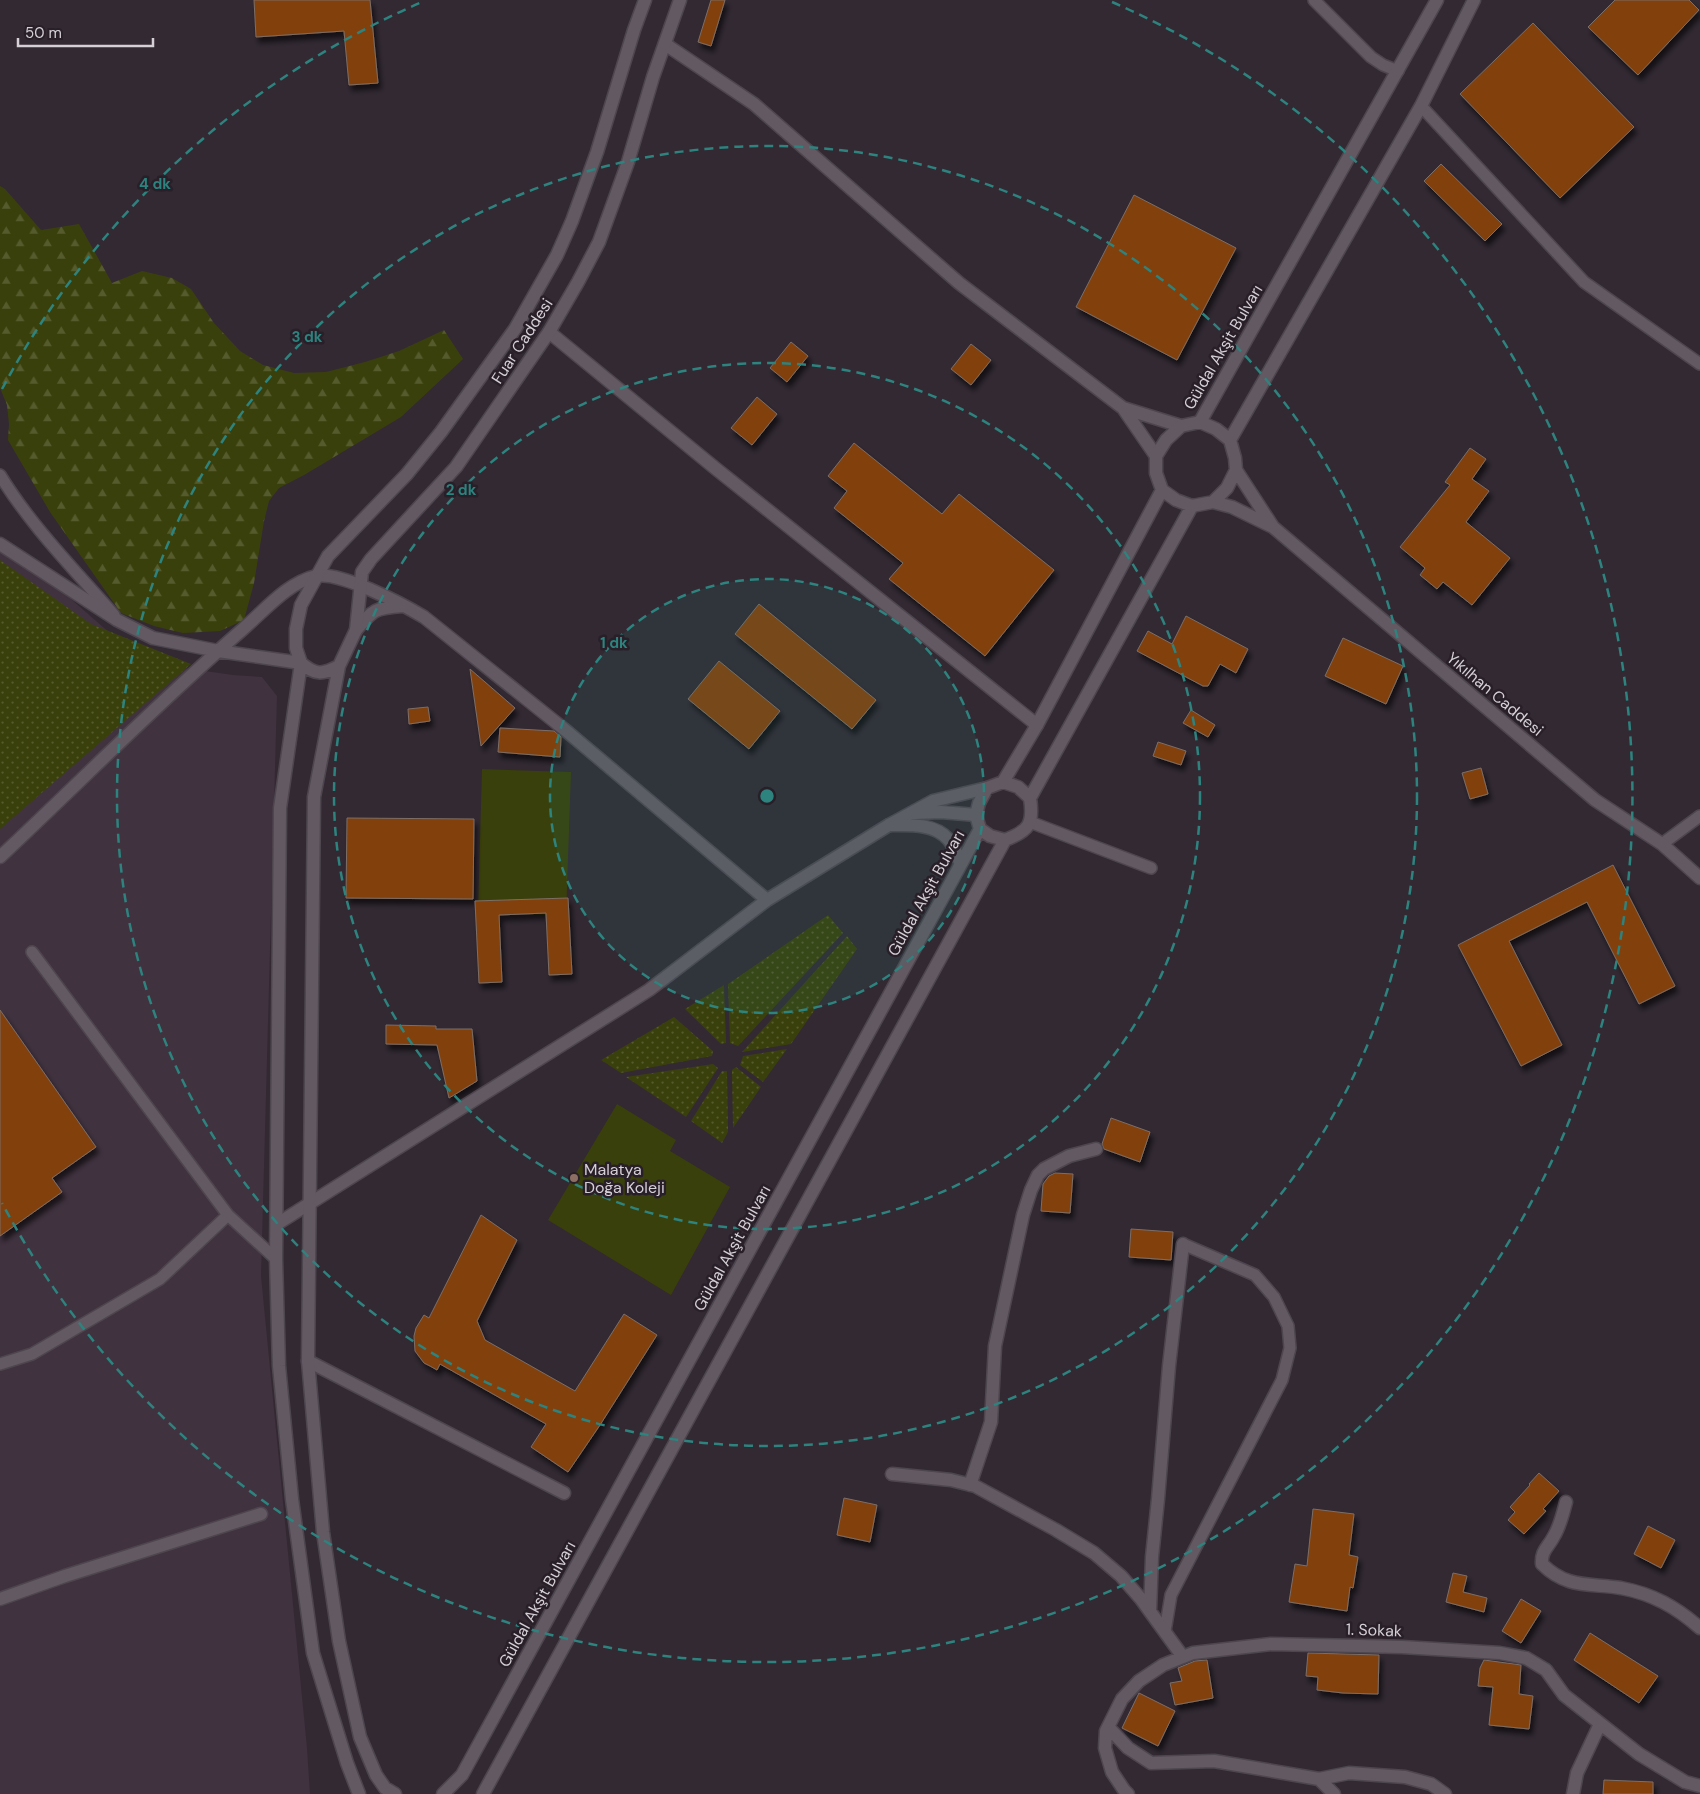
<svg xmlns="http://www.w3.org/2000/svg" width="1700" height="1794" font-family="'DM Sans',sans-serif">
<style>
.commercial{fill:#40323f}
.grass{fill:url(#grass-dots)}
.forest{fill:url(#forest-firs)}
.pitch{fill:#3a400b}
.building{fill:#82400b;stroke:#7d6e66;filter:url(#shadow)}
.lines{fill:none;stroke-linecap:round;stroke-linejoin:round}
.lane-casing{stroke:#4e464f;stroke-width:14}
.street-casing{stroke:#4e464f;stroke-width:15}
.secondary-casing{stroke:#4e464f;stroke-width:15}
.lane{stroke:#635963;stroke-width:11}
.street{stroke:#635963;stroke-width:12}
.secondary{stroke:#635963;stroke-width:12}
.ring{fill:none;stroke:#2d837e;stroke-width:2.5;stroke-dasharray:9 6}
.education-dot{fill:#8d6e63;stroke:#281f29;stroke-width:2}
.labels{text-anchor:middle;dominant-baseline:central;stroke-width:5;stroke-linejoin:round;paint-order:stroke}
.street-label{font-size:16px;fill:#d5cfd6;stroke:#281f29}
.poi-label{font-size:16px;fill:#d5cfd6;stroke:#281f29;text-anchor:start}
.centre{fill:#2d837e;stroke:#281f29;stroke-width:2.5}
.ring-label{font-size:15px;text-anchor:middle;font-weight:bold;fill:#2d837e;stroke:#281f29;stroke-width:5;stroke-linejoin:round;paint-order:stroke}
</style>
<defs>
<pattern id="grass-dots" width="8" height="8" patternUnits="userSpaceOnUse" patternTransform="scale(1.25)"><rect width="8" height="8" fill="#3a400b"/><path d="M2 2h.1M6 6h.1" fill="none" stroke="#565b2e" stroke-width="1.8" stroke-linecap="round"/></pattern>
<pattern id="forest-firs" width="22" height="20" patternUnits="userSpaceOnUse" patternTransform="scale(1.25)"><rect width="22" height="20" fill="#3a400b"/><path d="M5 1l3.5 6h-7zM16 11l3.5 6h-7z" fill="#565b2e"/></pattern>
<filter id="shadow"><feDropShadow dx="3" dy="5.5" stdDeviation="2.5" flood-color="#0009"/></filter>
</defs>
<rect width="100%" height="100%" fill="#322933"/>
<!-- commercial -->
<path class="commercial" d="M0 537 143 662 233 675 262 677 277 696 261 1276 307 1748 310 1794H0Z"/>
<!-- grass -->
<path class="grass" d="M0 560 91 624 191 664 0 829Z
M828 915 843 933 738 1046 730 1043 728 984Z
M847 936 857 949 791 1044 742 1052Z
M724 985 726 1043 721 1044 685 1009Z
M674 1017 713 1051 712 1056 621 1073 601 1060Z
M787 1049 763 1082 740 1065 743 1056Z
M713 1064 718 1068 686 1117 626 1077Z
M736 1067 761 1087 733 1128 732 1070Z
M722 1071H727L728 1132 722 1143 691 1121Z"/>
<!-- forest -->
<path class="forest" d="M0 186 5 189 41 230 79 224 112 283 142 271 172 278 191 289 214 323 240 351 263 365 294 373 326 372 365 362 399 351 444 330 463 359 401 417 304 475 279 488 269 501 264 521 254 583 244 620 220 631 183 633 154 626 121 613 50 512 8 440 9 424 7 405 0 388Z"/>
<!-- pitch -->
<path class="pitch" d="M482 769 571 772 566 916 478 912Z
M617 1104 676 1140 670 1151 730 1187 671 1295 548 1220Z"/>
<!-- building -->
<path class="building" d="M254 0H370L378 83 349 85 344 31 256 37Z
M711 0H725L711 46 698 42Z
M1615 0H1689L1699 10 1638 75 1588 27Z
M1533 23 1634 127 1560 198 1460 94Z
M1441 164 1502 224 1485 241 1424 181Z
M1134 195 1236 248 1177 360 1076 307Z
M791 342 808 356 787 382 770 368Z
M971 344 991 360 971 385 951 369Z
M757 397 777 414 752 445 731 428Z
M854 443 942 514 959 494 1054 570 985 656 889 579 903 563 834 508 847 491 828 476Z
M1470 448 1486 459 1472 479 1489 491 1466 522 1510 558 1472 605 1443 582 1437 589 1420 575 1425 568 1400 547 1450 485 1445 482Z
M759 604 876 700 852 729 735 634Z
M1186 616 1248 649 1236 673 1220 664 1208 686H1203L1137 651 1148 631 1172 644Z
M1343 638 1403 666 1386 704 1325 676Z
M719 661 780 711 749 749 688 699Z
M470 669 515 708 481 746Z
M428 707 430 721 409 724 408 709Z
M1191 710 1215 725 1208 737 1183 723Z
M500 728 554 731 561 737 560 757 498 752Z
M1158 742 1186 751 1181 765 1153 756Z
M1481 768 1488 794 1470 799 1462 773Z
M347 818 474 819 473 899 346 898Z
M1613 865 1675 986 1639 1004 1587 902 1509 941 1562 1045 1521 1066 1458 945Z
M568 898 572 974 549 975 546 913 499 915 502 982 479 983 475 901Z
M0 1010 96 1147 52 1178 62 1192 0 1236Z
M386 1025 436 1026V1029H472L477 1081 449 1098 437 1045 386 1044Z
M1111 1118 1150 1132 1140 1162 1104 1149 1102 1144Z
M1055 1173 1073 1174 1070 1213 1041 1211 1043 1184 1049 1176Z
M481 1215 517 1240 477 1321 485 1340 575 1391 624 1314 657 1335 600 1425 568 1472 531 1447 546 1424 440 1364 437 1370 430 1366 424 1363 415 1351 414 1336 416 1328 424 1315 429 1318Z
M1131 1229 1173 1232 1171 1260 1129 1257Z
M1539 1473 1559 1491 1543 1509 1546 1511 1524 1534 1508 1520 1515 1512 1510 1507 1530 1485 1529 1484Z
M844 1498 877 1505 870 1542 837 1535Z
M1313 1509 1354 1514 1349 1555 1358 1557 1353 1588 1350 1587 1347 1611 1289 1602 1295 1564 1307 1566Z
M1648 1526 1675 1540 1661 1568 1634 1554Z
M1453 1573 1467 1576 1463 1592 1487 1598 1484 1612 1446 1602Z
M1521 1599 1541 1611 1521 1643 1502 1631Z
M1590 1633 1658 1676 1639 1703 1574 1660Z
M1308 1653 1379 1655 1378 1694 1343 1693 1317 1690 1318 1677 1306 1676Z
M1207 1660 1213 1698 1175 1705 1170 1683 1182 1681 1178 1668 1195 1661Z
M1484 1660 1521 1665 1519 1694 1533 1696 1529 1729 1489 1725 1493 1687 1478 1686 1480 1668Z
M1139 1693 1175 1711 1158 1746 1122 1728Z
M1604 1780 1653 1782V1794H1603Z"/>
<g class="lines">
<defs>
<path id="lane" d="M1314 0 1371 57 1383 65 1398 71
M1421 106 1584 282 1700 364
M0 475C31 526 75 570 114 615
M1030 822 1151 868
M1662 844 1700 816
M32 952 228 1215 276 1259
M0 1364 32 1354 160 1279 228 1215
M1165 1631 1171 1595 1282 1380 1290 1348 1288 1326 1274 1297 1255 1275 1183 1244"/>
<path id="street" d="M665 44 754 104 959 283 1123 408 1156 456
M549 332 715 468 1037 725
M1123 408 1181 426
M0 544 117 620 153 638 218 651 301 663
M356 630C374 609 375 608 403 606
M915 813 941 812 976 815
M0 857C81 781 159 702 243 629 265 610 287 583 316 576 340 571 402 604 424 617L564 729 767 900
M277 1224 649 990 767 900 889 825 933 801 987 788
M308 1361 564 1493
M892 1474 951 1480 975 1486 1056 1530 1094 1553 1121 1576 1141 1599 1183 1657
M970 1485 991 1422 995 1346 1023 1215 1031 1190 1038 1175 1044 1169 1069 1156 1096 1149
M1566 1502C1563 1514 1560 1526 1554 1536 1548 1548 1541 1550 1542 1564 1567 1589 1590 1583 1621 1588 1653 1594 1676 1607 1700 1628
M0 1599 65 1576 261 1514
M1150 1611 1152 1557 1158 1499 1169 1366 1183 1244
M1108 1727 1128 1748 1151 1763 1214 1761 1319 1779 1349 1773 1405 1777 1431 1784 1445 1794
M1319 1779 1334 1794
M1128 1794 1124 1790 1112 1772 1105 1748 1106 1731 1122 1699 1139 1681 1163 1665 1193 1653 1271 1644 1402 1647 1500 1653 1526 1658 1546 1670 1564 1695 1639 1754 1685 1782 1700 1786
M1573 1794 1577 1773 1600 1724"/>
<path id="secondary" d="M1200 422 1216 429 1230 440
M1236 470 1273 527 1595 800 1662 844 1700 878
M1162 490 1176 500 1192 506
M1213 502 1232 507 1271 526
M301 663C315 675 322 675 339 666
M1003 782 1018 787 1030 798
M889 825C909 825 934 823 948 839 954 845 957 857 961 864
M980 829 990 836 1005 840
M359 1794 347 1763 313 1653 292 1499 279 1366 276 1259 280 808 301 663 296 648V629L301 605 328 556 407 474 441 432 515 329 557 255 572 221 597 152 634 30 645 0
M395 1794 385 1788 376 1775 360 1737 339 1641 323 1532 308 1361 314 797 339 666 356 630 362 572 371 559 456 467 549 332 578 282 599 242 628 162 653 77 680 0
M443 1794 462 1775 961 864 980 829 976 815 979 803 987 788 1003 782 1037 725 1162 490 1156 473V456L1166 440 1181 426 1200 422 1437 0
M483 1794 1005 840C1029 831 1034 824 1030 798L1192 506 1213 502 1227 488 1236 470 1235 458 1230 440 1421 106 1474 0"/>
</defs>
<!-- lane casing -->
<use href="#lane" class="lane-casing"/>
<!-- street casing -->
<use href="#street" class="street-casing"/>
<!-- secondary casing -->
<use href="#secondary" class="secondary-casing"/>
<!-- lane -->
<use href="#lane" class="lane"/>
<!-- street -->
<use href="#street" class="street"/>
<!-- secondary -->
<use href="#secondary" class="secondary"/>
</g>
<!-- distance rings -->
<circle cx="767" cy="796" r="217" fill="#2d837e" fill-opacity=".12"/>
<g class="ring">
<circle cx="767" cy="796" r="217"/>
<circle cx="767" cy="796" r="433"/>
<circle cx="767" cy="796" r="650"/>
<path d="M2 389A866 866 0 0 1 422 2M1112 2A866 866 0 1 1 2 1203"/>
</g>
<!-- markers -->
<circle class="education-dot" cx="574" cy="1178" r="5"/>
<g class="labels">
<!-- street labels -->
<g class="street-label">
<text transform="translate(522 341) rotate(-57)">Fuar Caddesi</text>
<text transform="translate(1223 347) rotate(-60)">Güldal Akşit Bulvarı</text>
<text transform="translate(1495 694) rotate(40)">Yıkılhan Caddesi</text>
<text transform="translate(926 893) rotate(-61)">Güldal Akşit Bulvarı</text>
<text transform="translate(732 1248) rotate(-61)">Güldal Akşit Bulvarı</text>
<text transform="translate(537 1604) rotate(-61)">Güldal Akşit Bulvarı</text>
<text transform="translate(1374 1630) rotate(2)">1. Sokak</text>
</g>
<!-- poi labels -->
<g class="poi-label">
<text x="584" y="1169">Malatya<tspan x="584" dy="18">Doğa Koleji</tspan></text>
</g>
</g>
<circle cx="767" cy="796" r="8" class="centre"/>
<g class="ring-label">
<text x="155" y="189">4 dk</text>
<text x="307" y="342">3 dk</text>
<text x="461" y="495">2 dk</text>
<text x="614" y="648">1 dk</text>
</g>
<!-- scale -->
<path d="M18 38v8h135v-8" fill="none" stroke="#d5cfd6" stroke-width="2.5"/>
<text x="25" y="38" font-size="15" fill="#d5cfd6" stroke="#281f29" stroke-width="4" paint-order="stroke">50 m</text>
</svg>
